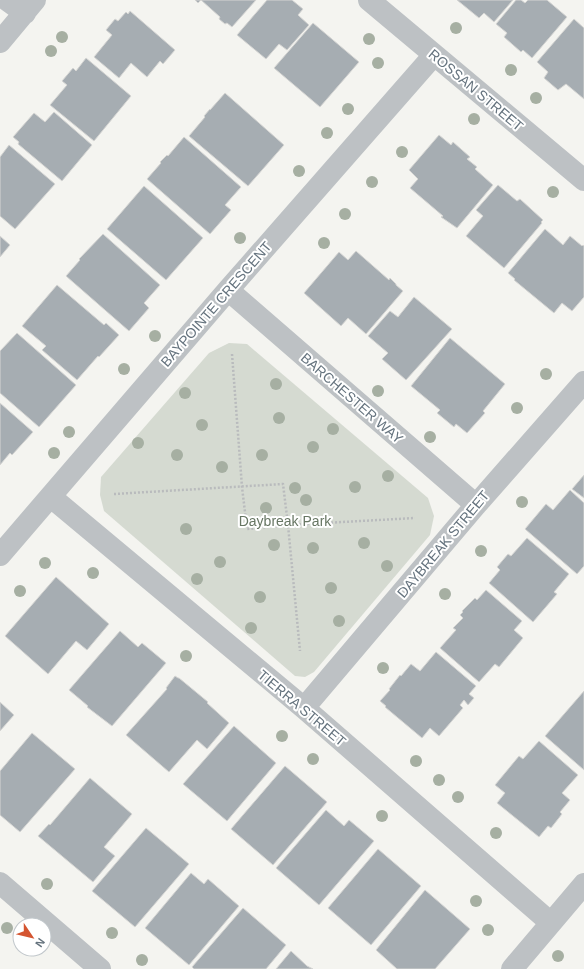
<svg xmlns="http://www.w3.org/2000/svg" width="584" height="969" font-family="Arial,sans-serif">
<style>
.green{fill:#d5dad1}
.building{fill:#a6adb2;stroke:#d5d5d3}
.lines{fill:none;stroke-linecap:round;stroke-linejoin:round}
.path{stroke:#b9bbbd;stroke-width:2.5;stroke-dasharray:2 2;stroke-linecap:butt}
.minor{stroke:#bdc1c4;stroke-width:22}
.tree{fill:#a6afa2}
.labels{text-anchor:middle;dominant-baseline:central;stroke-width:4;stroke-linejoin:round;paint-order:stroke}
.street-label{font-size:14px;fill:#65737e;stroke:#fff}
.park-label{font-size:14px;fill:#677663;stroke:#fff}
</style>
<rect width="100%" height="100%" fill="#f4f4f0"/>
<!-- green -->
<path class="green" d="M229 343 247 344 428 498 434 516 430 535 314 672 305 677 295 676 104 511 100 495 101 477 209 353Z"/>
<!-- building -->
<path class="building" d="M195 0H256L232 27 227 23 225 24 219 19 220 17 201 0 198 3Z
M267 0H292L303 9 298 15 309 25 287 50 279 44 266 59 237 35Z
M457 0H513L494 22 484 13 479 18Z
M516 0H521L525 3 528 0H547L567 17 532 58 523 50 521 52 504 37 507 33 496 24Z
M130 11 175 50 163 64 160 61 147 77 131 63 119 78 94 57 112 35 106 30 115 19 118 21 126 12 128 14Z
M574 19 584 28V99L566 84 558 90 544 78 548 72 537 62Z
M313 23 359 62 320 107 274 68Z
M86 58 131 96 94 141 50 105 67 85 62 81 73 68 76 71Z
M225 93 284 145 248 186 189 136 205 117 204 116 210 109V110Z
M54 112 92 145 62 181 18 144 19 142 13 137 34 113 45 122Z
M439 135 451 145 453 142 470 157 467 159 477 167 475 169 493 185 457 228 441 217 443 216 410 188 418 179 409 170Z
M184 137 241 187 225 205 231 210 210 234 147 179 161 163 160 162 167 155 168 156Z
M9 145 55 184 15 229 0 216V157Z
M498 185 517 201 520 199 543 220 541 222 542 223 504 268 466 236 483 216 476 210Z
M144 186 203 238 166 280 107 229Z
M545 229 563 245 570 236 582 246 583 245 584 246V297L572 311 562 303 554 313 514 280 515 279 508 273Z
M103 234 160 285 144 303 149 308 129 331 66 276 80 260 79 259Z
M0 236 10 245 0 257Z
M356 251 389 280 390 278 396 284V285L403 291 366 334 348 318 341 326 304 293 339 252 348 260Z
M57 285 104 325 106 323 119 335 99 357 98 356 77 380 42 350 46 346 22 326Z
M414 297 452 329 406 380 382 359 388 353 368 336 390 311 398 317Z
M17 333 76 385 39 427 0 393V351Z
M450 338 505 384 483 411 485 413 467 433 456 424 454 427 437 413 440 410 411 386Z
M0 403 33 432 12 455 10 453 0 465Z
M584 475V498L572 489Z
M570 490 584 503V566L577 574 525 529 546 504 553 510Z
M527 538 569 574 554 592 557 594 533 622 489 583 500 570 497 567 508 554 511 556Z
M56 577 109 624 87 650 76 641 48 674 5 636Z
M486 590 522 621 514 630 523 638 499 667 495 664 479 682 440 648 456 630 453 628 463 618 460 615 463 612 462 611 475 598 477 600Z
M120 631 138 647 142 643 166 663 112 726 87 707 88 706 69 690Z
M436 652 476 686 469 694 474 698 468 705 464 700 460 705 463 708 439 736 430 728 422 738 385 707 386 706 380 701 390 690 389 689 400 675 401 676 411 664 420 671Z
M175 676 178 678H179L208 702 207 703 229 723 207 749 197 740 169 772 126 735 167 689 166 688Z
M584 691V770L545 736Z
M0 702 14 715 0 731Z
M234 726 276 763 227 821 183 784Z
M32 733 75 769 20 832 0 815V771Z
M539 741 578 775 562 793 570 800 560 812 562 814 551 828 548 826 539 837 497 803 505 793 495 785 519 756 523 759Z
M285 766 327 802 273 865 231 829Z
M90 778 132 814 104 847 115 856 93 882 38 836 49 824 50 825Z
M326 810 344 826 349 820 374 841 319 905 276 868Z
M146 828 189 864 135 927 92 891Z
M378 849 421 886 371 945 328 908Z
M191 873 204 884 208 879 239 906 189 965 145 928Z
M425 890 470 929 435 969H397L376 950Z
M243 908 286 945 266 969H194L192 967Z
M291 951 307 966 313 969H276Z"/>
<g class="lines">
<!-- path -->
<path class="path" d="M232 354 242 487 247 529 288 525 415 518
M114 494 283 484 288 525 300 651"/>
<!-- minor -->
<path class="minor" d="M7 0 25 13
M369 0 584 180
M0 42 35 0
M228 290 476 505
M51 497 304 708 551 923
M0 555 228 290 434 55
M304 708 476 505 584 382
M0 883 100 969
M512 969 584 884"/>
</g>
<!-- trees -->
<g class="tree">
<circle cx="456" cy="28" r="6"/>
<circle cx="62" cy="37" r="6"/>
<circle cx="369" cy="39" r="6"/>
<circle cx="51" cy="51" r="6"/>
<circle cx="378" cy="63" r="6"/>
<circle cx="511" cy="70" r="6"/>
<circle cx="536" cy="98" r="6"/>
<circle cx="348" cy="109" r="6"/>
<circle cx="474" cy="119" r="6"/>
<circle cx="327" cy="133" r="6"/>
<circle cx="402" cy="152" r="6"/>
<circle cx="299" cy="171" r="6"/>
<circle cx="372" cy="182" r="6"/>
<circle cx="553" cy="192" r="6"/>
<circle cx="345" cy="214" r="6"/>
<circle cx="240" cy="238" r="6"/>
<circle cx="324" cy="243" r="6"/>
<circle cx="155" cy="336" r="6"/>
<circle cx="124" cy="369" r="6"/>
<circle cx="546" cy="374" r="6"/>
<circle cx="276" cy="384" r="6"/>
<circle cx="378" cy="391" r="6"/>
<circle cx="185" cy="393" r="6"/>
<circle cx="517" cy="408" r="6"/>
<circle cx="279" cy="418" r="6"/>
<circle cx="202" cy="425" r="6"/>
<circle cx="333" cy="429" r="6"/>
<circle cx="69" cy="432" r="6"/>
<circle cx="430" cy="437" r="6"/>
<circle cx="138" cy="443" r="6"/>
<circle cx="313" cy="447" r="6"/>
<circle cx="54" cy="453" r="6"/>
<circle cx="177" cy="455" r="6"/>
<circle cx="262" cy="455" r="6"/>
<circle cx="222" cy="467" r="6"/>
<circle cx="388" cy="476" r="6"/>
<circle cx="355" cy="487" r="6"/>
<circle cx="295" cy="488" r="6"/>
<circle cx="306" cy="500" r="6"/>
<circle cx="522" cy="502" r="6"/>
<circle cx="266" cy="508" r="6"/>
<circle cx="186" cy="529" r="6"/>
<circle cx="364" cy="543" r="6"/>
<circle cx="274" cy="545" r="6"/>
<circle cx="313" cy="548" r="6"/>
<circle cx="481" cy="551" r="6"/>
<circle cx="220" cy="562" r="6"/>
<circle cx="45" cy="563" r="6"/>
<circle cx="387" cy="566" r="6"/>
<circle cx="93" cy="573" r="6"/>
<circle cx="197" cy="579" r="6"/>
<circle cx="331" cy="588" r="6"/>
<circle cx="20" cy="591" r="6"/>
<circle cx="445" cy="594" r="6"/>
<circle cx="260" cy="597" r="6"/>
<circle cx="339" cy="621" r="6"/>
<circle cx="251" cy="628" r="6"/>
<circle cx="186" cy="656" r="6"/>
<circle cx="383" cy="668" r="6"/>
<circle cx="282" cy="736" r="6"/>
<circle cx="313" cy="759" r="6"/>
<circle cx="416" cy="761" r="6"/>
<circle cx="439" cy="780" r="6"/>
<circle cx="458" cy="797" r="6"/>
<circle cx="382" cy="816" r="6"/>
<circle cx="496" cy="833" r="6"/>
<circle cx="47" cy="884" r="6"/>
<circle cx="476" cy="901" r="6"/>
<circle cx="7" cy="928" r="6"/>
<circle cx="488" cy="930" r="6"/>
<circle cx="112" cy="933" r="6"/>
<circle cx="558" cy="956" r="6"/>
<circle cx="142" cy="960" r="6"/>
</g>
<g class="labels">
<!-- street labels -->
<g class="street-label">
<text transform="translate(476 90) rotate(40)">ROSSAN STREET</text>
<text transform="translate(216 304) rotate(-49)">BAYPOINTE CRESCENT</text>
<text transform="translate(352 398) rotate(41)">BARCHESTER WAY</text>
<text transform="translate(443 544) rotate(-50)">DAYBREAK STREET</text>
<text transform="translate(302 708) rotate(40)">TIERRA STREET</text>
</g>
<!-- park labels -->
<g class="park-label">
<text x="285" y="521">Daybreak Park</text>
</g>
</g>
<!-- north arrow -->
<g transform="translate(32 937) rotate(125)"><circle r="19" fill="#ffffff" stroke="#c1c7cb"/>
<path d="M0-3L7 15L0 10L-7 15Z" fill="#d45530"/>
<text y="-6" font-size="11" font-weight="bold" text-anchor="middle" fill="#65737e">N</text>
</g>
</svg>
